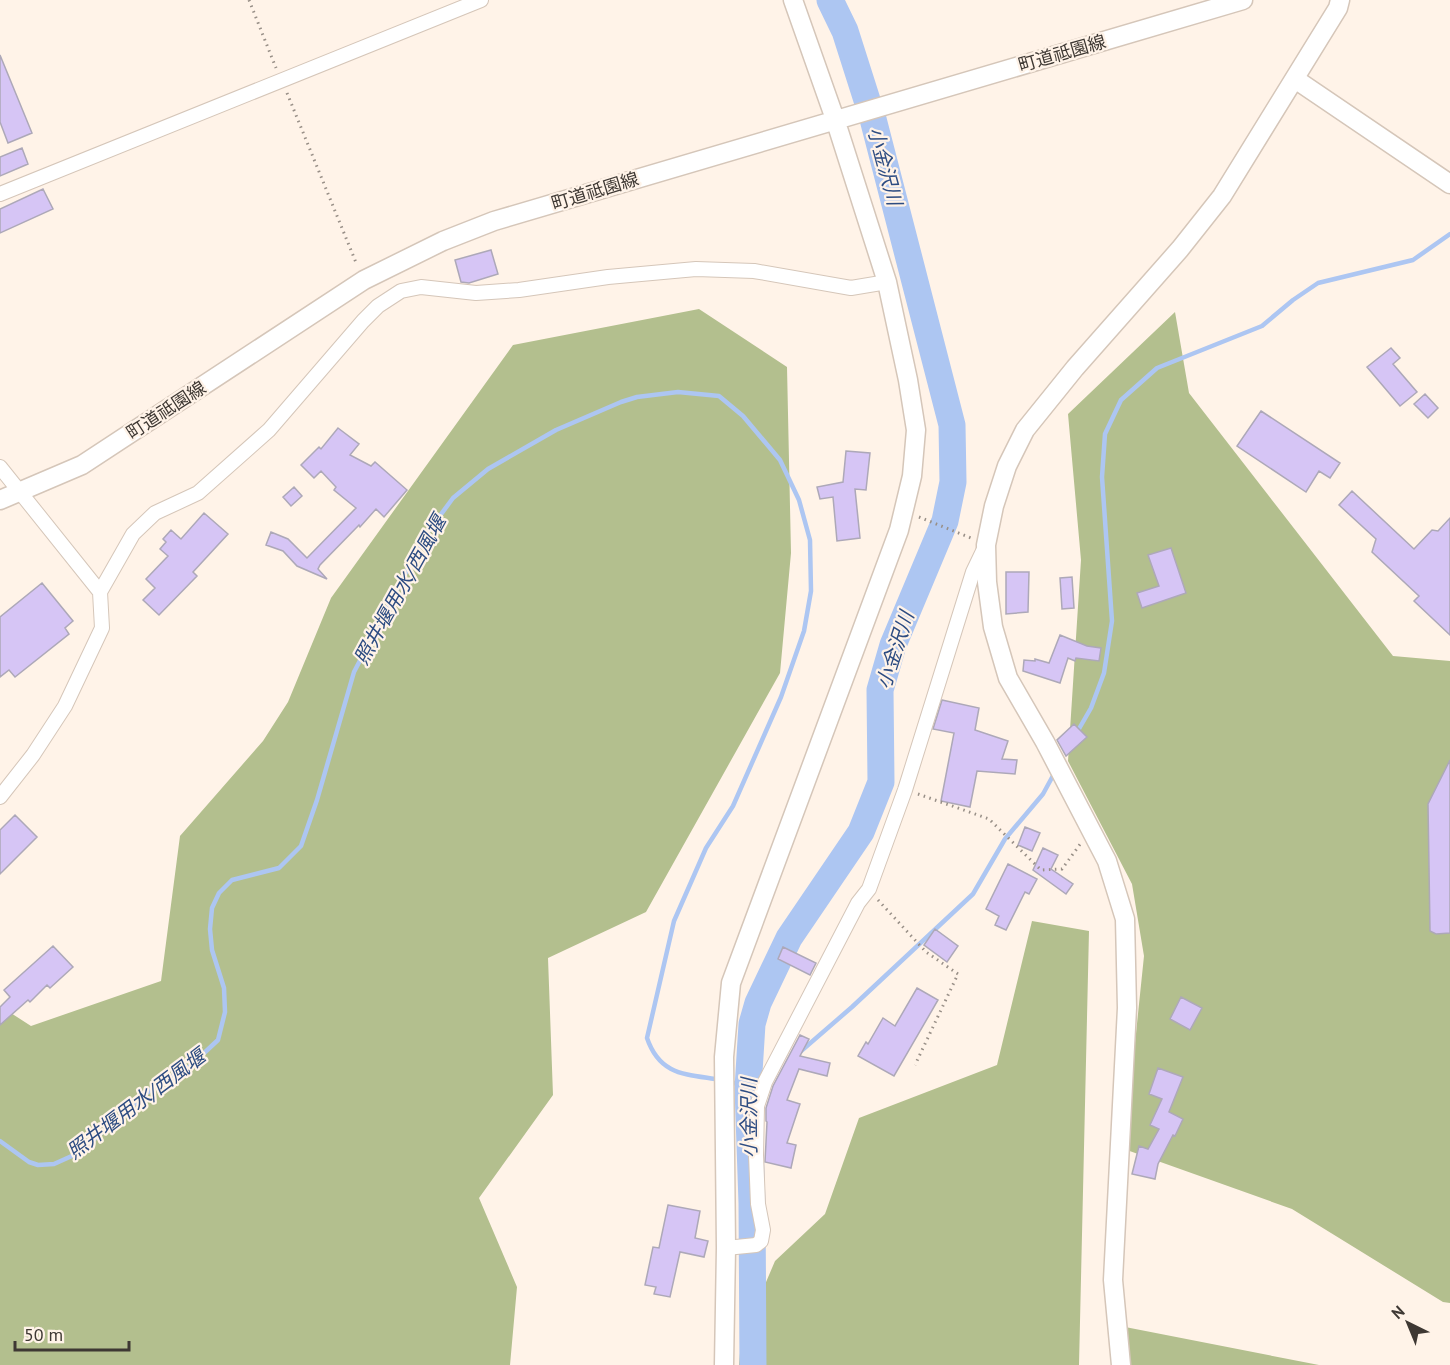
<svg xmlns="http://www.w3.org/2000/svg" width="1450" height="1365" font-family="'PT Sans','Noto Sans JP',sans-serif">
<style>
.forest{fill:#b3bf8e}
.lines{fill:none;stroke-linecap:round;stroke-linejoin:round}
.stream{stroke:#adc6f2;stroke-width:4.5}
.river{stroke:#adc6f2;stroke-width:27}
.building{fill:#d6c5f5;stroke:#ada8b8;stroke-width:1.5}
.minor-casing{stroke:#d5c6b9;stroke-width:16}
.tertiary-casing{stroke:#d5c6b9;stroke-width:21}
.path{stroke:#988f87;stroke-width:3;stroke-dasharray:1.5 4.5;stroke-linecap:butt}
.minor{stroke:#fff;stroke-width:14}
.tertiary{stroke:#fff;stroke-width:18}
.labels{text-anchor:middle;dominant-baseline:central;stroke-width:4.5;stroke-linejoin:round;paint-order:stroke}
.street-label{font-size:18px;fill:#3e3833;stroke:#fff3e8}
.water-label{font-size:20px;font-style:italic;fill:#2d4c82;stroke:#fff3e8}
</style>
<rect width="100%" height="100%" fill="#fff3e8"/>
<!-- forest -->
<path class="forest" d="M699 309 787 367 791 553 780 673 646 912 548 958 553 1095 479 1198 517 1287 510 1365H0V1006L31 1026 161 981 180 836 263 741 288 702 331 598 513 345Z
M1175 312 1189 393 1393 656 1450 661V1303L1443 1302 1292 1209 1124 1149 1144 956 1132 884 1068 761 1081 560 1068 414Z
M1032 921 1089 931 1079 1365H739L741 1341 775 1261 825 1214 859 1118 997 1065Z
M1120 1326 1319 1365H1122Z"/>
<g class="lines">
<!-- stream -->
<path class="stream" d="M1076 734 1091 708 1104 673 1112 621 1102 477 1105 434 1121 400 1157 368 1262 326 1293 300 1318 283 1413 260 1450 234
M800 1052 852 1007 973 894 1005 839 1043 794 1055 772
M729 1081 748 1088 764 1078
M0 1141 29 1162 38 1165 54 1164 74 1155 91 1142 155 1086 188 1068 218 1040 225 1012 224 988 212 950 210 929 212 908 219 893 232 880 279 868 301 846 317 800 354 672 425 536 453 498 488 469 556 430 621 402 637 397 678 392 719 396 743 416 780 460 799 500 810 540 811 591 804 631 781 697 733 806 706 848 674 921 647 1038C660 1076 686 1074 721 1080"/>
<!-- river -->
<path class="river" d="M753 1365 752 1203 748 1088 752 1024 758 1003 789 938 861 832 881 782 880 690 893 645 945 521 953 482 952 425 873 119 845 31 830 0"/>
</g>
<!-- building -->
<path class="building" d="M0 55 32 133 8 143 0 122Z
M22 148 28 164 0 176V157Z
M43 189 53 209 0 233V209Z
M491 250 498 274 469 283 461 282 455 260Z
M1391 348 1400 358 1393 364 1417 392 1400 406 1367 367Z
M1425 394 1438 408 1428 418 1414 404Z
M1261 411 1340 463 1330 478 1319 471 1306 492 1237 446Z
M338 428 359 444 350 455 371 466 375 462 407 490 384 517 376 509 360 527 359 525 320 565 318 569 327 579 297 566 283 551 266 545 271 532 288 539 307 558 356 508 334 490 336 487 321 471 314 478 301 465 319 447 321 449Z
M846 451 870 453 866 490 855 489 860 538 837 541 833 497 820 499 817 487 843 482Z
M294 487 302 496 291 506 283 497Z
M1352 491 1414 549 1432 530 1438 531 1450 518V635L1414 601 1419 596 1372 552 1376 539 1339 505Z
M204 513 228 534 193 572 197 576 159 615 143 600 155 588 146 579 168 556 160 549 166 542 163 539 171 530 181 539Z
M1171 548 1186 593 1142 608 1137 593 1159 586 1148 555Z
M1006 572H1029L1028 612 1006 614Z
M1072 577 1074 608 1062 609 1060 578Z
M42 583 73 621 65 628 69 634 15 677 9 670 0 677V617Z
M1060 635 1087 646 1101 648 1099 661 1076 658 1075 661 1068 658 1060 683 1023 671 1024 660 1035 661V659L1049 663Z
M942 700 979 708 975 730 1008 741 1002 759 1017 760 1015 774 977 771 970 807 941 801 954 733 933 729Z
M1074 724 1087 737 1066 756 1057 740Z
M1450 760V933L1436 934 1430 931 1428 804Z
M15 815 37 837 0 874V830Z
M1025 827 1040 833 1032 851 1018 845Z
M1043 848 1058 855 1051 869 1073 884 1066 894 1033 870Z
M1008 864 1037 879 1029 894 1025 892 1006 930 995 925 999 916 986 909Z
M935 929 958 946 947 962 924 945Z
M53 946 73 967 50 988 47 985 30 1002 28 1000 0 1025V1007L10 997 4 990Z
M783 947 816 963 810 975 778 959Z
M917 988 938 1000 894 1076 858 1056 866 1042 868 1044 883 1018 895 1026Z
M1181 997 1202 1008 1190 1030 1170 1019Z
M800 1035 809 1039 800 1056 830 1063 827 1076 799 1069 787 1100 800 1104 787 1143 796 1145 791 1168 765 1162 767 1122 766 1121V1108L773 1086Z
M1158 1068 1183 1077 1169 1112 1183 1119 1175 1136 1173 1135 1158 1164 1155 1179 1132 1174 1139 1146 1148 1149 1159 1129 1150 1125 1162 1099 1149 1094Z
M668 1205 700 1211 695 1238 708 1241 704 1257 680 1252 670 1297 654 1294 656 1287 645 1285 653 1247 659 1248Z"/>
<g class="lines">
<defs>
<path id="minor" d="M0 194 481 0
M0 467 100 592
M0 797 33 755 65 706 102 628 100 592 133 534 155 513 198 493 269 430 363 321 378 306 401 291 421 287 476 293 519 290 608 277 696 269 754 271 851 288 887 282
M726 1248 756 1245 761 1241 763 1230 758 1204 756 1155 757 1106 765 1082 858 903 869 889 905 790 973 572 985 547"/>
<path id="tertiary" d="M1295 79 1450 184
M0 500 82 465 364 280 443 241 494 221 1243 0
M724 1365 726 1248 724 1057 731 983 899 530 912 476 916 430 908 380 887 282 835 119 793 0
M1121 1365 1113 1280 1127 1008 1125 919 1107 861 1045 742 1008 678 993 627 987 582 986 545 994 506 1007 466 1025 430 1075 368 1180 249 1222 196 1338 8 1340 0"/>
</defs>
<!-- minor casing -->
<use href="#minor" class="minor-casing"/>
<!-- tertiary casing -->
<use href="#tertiary" class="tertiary-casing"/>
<!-- path -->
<path class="path" d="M249 0 276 68
M287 93 357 265
M919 517 971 538
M918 794 989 819 1041 870 1062 869 1081 843
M878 900 926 952 958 974 915 1065"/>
<!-- minor -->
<use href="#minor" class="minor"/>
<!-- tertiary -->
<use href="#tertiary" class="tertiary"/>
</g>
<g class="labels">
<!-- street labels -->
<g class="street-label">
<text transform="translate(1062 53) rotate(-16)">町道祗園線</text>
<text transform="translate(595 191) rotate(-17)">町道祗園線</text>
<text transform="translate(166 410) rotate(-33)">町道祗園線</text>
</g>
<!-- water labels -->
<g class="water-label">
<text transform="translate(885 166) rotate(75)">小金沢川</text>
<text transform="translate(400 590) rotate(-61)">照井堰用水/西風堰</text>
<text transform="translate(895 650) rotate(-72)">小金沢川</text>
<text transform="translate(136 1104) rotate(-37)">照井堰用水/西風堰</text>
<text transform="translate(749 1118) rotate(-90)">小金沢川</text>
</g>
</g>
<!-- north arrow -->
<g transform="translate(1408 1323) rotate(317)" stroke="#fff3e8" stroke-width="4.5" paint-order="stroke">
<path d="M0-4.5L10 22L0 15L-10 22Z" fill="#3e3833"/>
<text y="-9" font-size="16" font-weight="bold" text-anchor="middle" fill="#3e3833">N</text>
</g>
<!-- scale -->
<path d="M15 1341v9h114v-9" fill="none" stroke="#3e3833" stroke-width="3"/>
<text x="24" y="1341" font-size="18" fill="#3e3833" stroke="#fff3e8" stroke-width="4.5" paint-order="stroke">50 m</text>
</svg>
